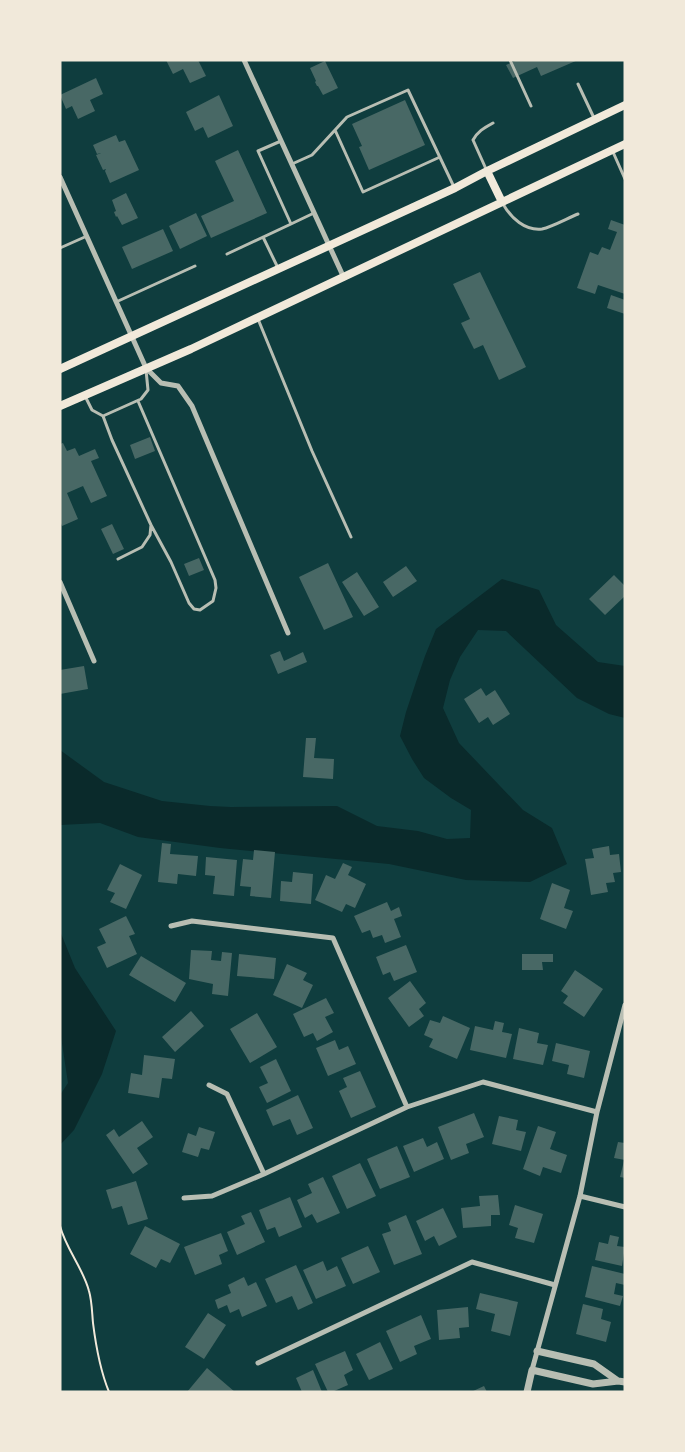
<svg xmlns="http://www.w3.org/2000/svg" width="685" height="1452" font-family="'IBM Plex Serif',serif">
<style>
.water{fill:#0a2a2b}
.building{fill:#486865}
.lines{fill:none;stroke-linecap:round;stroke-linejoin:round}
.path{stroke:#f1e9da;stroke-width:2}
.service{stroke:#b8beb3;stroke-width:3}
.minor{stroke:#b8beb3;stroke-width:5}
.tertiary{stroke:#b8beb3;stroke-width:7}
.secondary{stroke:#f1e9da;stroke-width:8}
</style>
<rect width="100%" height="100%" fill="#0f3d3e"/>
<!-- water -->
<path class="water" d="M502 579 539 590 556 625 598 662 625 666V718L609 714 577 698 506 631 478 630 460 657 450 680 443 708 459 743 523 810 552 828 567 864 530 882 466 880 389 864 220 848 138 837 100 823 60 825V750L104 782 162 801 210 806 231 807 337 806 377 826 418 831 447 839 470 838 471 810 451 798 424 778 412 759 400 736 406 712 416 682 425 656 436 629Z
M60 931 75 968 116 1031 102 1074 74 1130 60 1145V1095L68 1083 60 1030Z"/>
<!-- building -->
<path class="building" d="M166 60H198L206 76 190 83 183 69 173 74Z
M517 60H578L541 76 537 67 513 78 506 65Z
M325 61 338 88 323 95 318 86H317L315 82 316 81 310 68Z
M96 78 103 94 90 100 95 111 78 119 72 106 66 109 60 95Z
M219 95 233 126 208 138 203 127 195 131 186 112Z
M405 100 425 145 369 170 359 147 362 146 352 124Z
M116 135 119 142 125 140 139 170 110 183 105 171 106 169 103 170 96 155 101 153 97 154 93 145Z
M238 150 267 213 211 238 201 216 234 201 215 161Z
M126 193 138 218 122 225 117 216 116 217 114 212 116 211 112 200Z
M196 213 207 236 180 249 169 226Z
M611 220 625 225V294L598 285 595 294 577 288 590 252 598 255 602 247 610 250 617 232 608 229Z
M163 229 173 251 132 269 122 247Z
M480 272 526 367 499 380 483 345 474 349 461 323 470 319 453 284Z
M611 295 625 300V314L607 308Z
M150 437 155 451 135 459 130 445Z
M63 443 67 451 75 448 79 456 95 449 99 458 91 461 107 496 91 503 83 486 67 493 78 519 62 526 60 521V444Z
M112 524 124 549 113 554 101 529Z
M199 558 204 570 189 576 184 564Z
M328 563 353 617 324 630 299 577Z
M406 566 417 581 393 597 383 582Z
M357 572 379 607 364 616 342 582Z
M614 575 625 586V596L605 615 589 599Z
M280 651 284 661 303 652 307 662 278 674 270 655Z
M84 666 88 689 60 694V670Z
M481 688 486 696 495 690 510 714 493 725 488 717 479 723 464 699Z
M306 738H316L314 758 334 759 333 779 303 777Z
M162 843 171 844 170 854 198 856 196 876 178 874 177 884 158 882Z
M609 846 610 855 619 854 621 872 613 873 615 882 606 883 608 892 591 895 585 859 594 858 592 849Z
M254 850 275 852 271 898 250 896 251 887 240 886 243 859 253 860Z
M206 857 237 860 234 896 213 894 215 876 205 875Z
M343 863 352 867 348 875 366 884 355 908 346 904 342 912 315 900 326 875 335 879Z
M120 864 142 875 126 909 110 902 115 893 107 890Z
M293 872 313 874 311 904 280 901 281 881 292 882Z
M552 883 570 890 564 908 573 911 566 929 540 919Z
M387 902 391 911 399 907 402 916 394 919 401 937 385 943 382 935 373 938 370 930 362 933 354 916Z
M126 916 135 934 129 936 137 954 107 968 97 947 106 943 99 929Z
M406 945 417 972 394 981 390 972 383 975 376 957Z
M191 950 212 951 211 960 221 961 222 952 232 953 228 996 212 994 213 984 189 979Z
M239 954 276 958 274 979 237 976Z
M522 954H553V962H542L543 970H522Z
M141 956 186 983 175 1002 129 975Z
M287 964 307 973 303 980 313 985 302 1008 273 995Z
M575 970 603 989 584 1017 563 1003 568 996 561 991Z
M410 981 426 1003 419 1009 424 1016 409 1027 388 998Z
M326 998 334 1013 325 1017 333 1032 317 1041 313 1033 304 1037 293 1014Z
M191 1011 204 1026 175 1052 162 1037Z
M257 1013 277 1047 250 1063 230 1029Z
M443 1016 470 1028 457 1059 429 1047 433 1039 424 1035 430 1020 440 1023Z
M495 1021 504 1023 502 1032 512 1034 506 1058 470 1050 475 1026 493 1030Z
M519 1028 539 1033 537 1043 548 1045 543 1065 513 1059Z
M335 1040 339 1050 348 1046 356 1064 328 1076 316 1048Z
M556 1043 590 1051 584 1078 567 1074 569 1065 552 1061Z
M144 1055 175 1059 172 1079 162 1078 159 1098 128 1093 131 1073 142 1075Z
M276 1059 291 1091 267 1103 259 1087 268 1083 260 1067Z
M360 1071 376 1107 351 1118 339 1091 347 1087 343 1078Z
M298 1095 313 1128 297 1135 290 1119 273 1126 266 1110Z
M474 1113 484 1137 466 1144 469 1153 451 1160 438 1127Z
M499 1116 518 1120 516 1130 526 1132 521 1151 492 1144Z
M142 1121 153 1137 137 1148 148 1164 133 1174 106 1135 114 1129 119 1137Z
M538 1126 556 1132 550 1149 567 1155 561 1173 543 1167 540 1176 523 1169Z
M199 1127 215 1132 209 1150 201 1148 198 1157 182 1152 188 1133 196 1136Z
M423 1138 427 1147 437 1142 444 1159 414 1172 403 1146Z
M618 1142 625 1143V1160L614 1158Z
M397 1146 410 1177 380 1189 367 1159Z
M624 1161H625V1178L620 1177Z
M360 1163 376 1196 347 1209 332 1176Z
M323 1177 340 1213 317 1223 312 1214 305 1218 297 1200 312 1193 308 1184Z
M136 1181 148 1219 128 1225 122 1206 112 1209 106 1190Z
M498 1195 500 1215H491V1226L463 1228 461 1208 480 1206 479 1196Z
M290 1197 302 1227 279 1237 275 1227 267 1230 259 1210Z
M515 1205 543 1214 534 1243 515 1238 518 1228 509 1225Z
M443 1208 457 1237 439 1246 434 1236 425 1241 416 1221Z
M251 1212 265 1242 237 1255 227 1232 245 1224 241 1216Z
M406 1215 422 1254 394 1265 382 1234 391 1231 388 1223Z
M145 1226 180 1244 170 1263 161 1259 156 1268 130 1254Z
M221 1233 228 1251 219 1255 222 1264 195 1275 184 1247Z
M610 1235 619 1237 617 1246 625 1247 622 1266 595 1260 599 1242 608 1244Z
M368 1246 380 1272 353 1284 341 1258Z
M323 1261 327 1271 337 1266 346 1286 316 1299 303 1270Z
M296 1265 313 1303 298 1310 292 1296 276 1303 265 1279Z
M592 1266 625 1274V1285L616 1283 614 1294 623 1296 620 1306 585 1297Z
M244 1277 248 1286 256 1282 267 1306 242 1317 239 1309 230 1313 227 1305 218 1309 215 1300 231 1293 228 1285Z
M480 1293 518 1302 510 1336 491 1331 495 1314 476 1309Z
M583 1304 603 1309 601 1319 611 1322 606 1342 576 1334Z
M468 1307 469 1327 459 1328 460 1338 439 1340 437 1310Z
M208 1313 226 1325 204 1359 185 1347Z
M421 1315 431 1339 414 1346 417 1354 400 1362 386 1331Z
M380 1342 393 1369 369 1380 356 1354Z
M345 1351 353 1370 344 1375 348 1385 332 1392H328L315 1364Z
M207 1368 235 1392H187Z
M313 1370 322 1392H302L296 1378Z
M484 1386 487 1392H471Z"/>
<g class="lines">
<!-- path -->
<path class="path" d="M60 1226C66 1249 83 1268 89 1291 92 1301 92 1313 93 1323 96 1347 100 1370 109 1392"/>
<!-- service -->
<path class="service" d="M510 60 531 106
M578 84 594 118
M335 130 363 192 440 157
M281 141 258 151 291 224 314 213
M613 152 625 179
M292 164 312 155 347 117 408 90 454 187
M486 169 473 140C478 131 484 128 493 123
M503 204C511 218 525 231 542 229 552 227 568 218 578 214
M263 237 278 268
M60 248 87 236
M227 254 291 224
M116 302 195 266
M258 319 312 451 351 537
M85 396 92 410 103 416 141 399 148 390 146 370
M138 401 215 580 216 588 213 601 200 610 194 609 189 603 171 562 151 525
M103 416 112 440 151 525 150 535 142 547 118 559"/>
<!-- minor -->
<path class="minor" d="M244 60 344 278
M60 177 146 368 161 383 178 386 192 406 288 633
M60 582 94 661
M171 926 192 921 333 938 407 1107
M209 1085 227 1094 264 1174
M580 1196 625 1207
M184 1198 212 1196 264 1174 407 1107 483 1082 597 1112
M258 1363 472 1262 555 1285
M532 1370 580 1196 597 1112 625 1005"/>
<!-- tertiary -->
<path class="tertiary" d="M537 1351 594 1364 618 1381
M527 1392 532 1370 593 1384 618 1381 625 1382"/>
<!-- secondary -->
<path class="secondary" d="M487 171 502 202
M60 369 455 188 487 171 625 105
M60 406 191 349 625 144"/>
</g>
<!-- border -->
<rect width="685" height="1452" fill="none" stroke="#f1e9da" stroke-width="123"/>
</svg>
